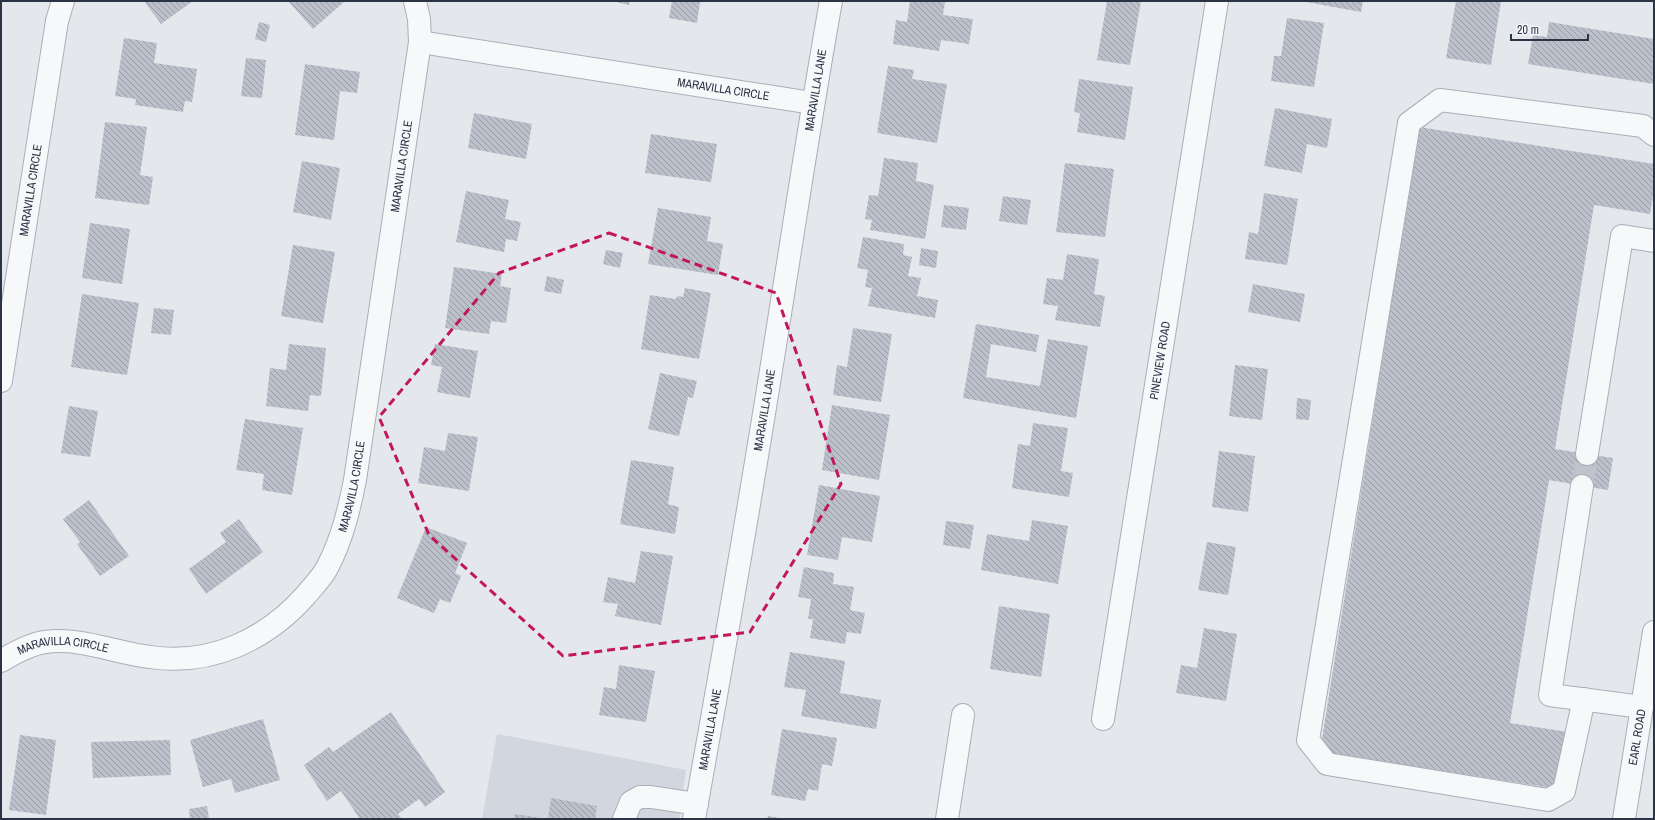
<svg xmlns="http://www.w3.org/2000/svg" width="1655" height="820" font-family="'Archivo Narrow',sans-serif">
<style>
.built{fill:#d2d6de}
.building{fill:url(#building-back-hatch)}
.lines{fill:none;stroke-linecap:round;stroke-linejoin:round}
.minor-tunnel{stroke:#bfc3cb;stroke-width:22;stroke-dasharray:22 11;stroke-linecap:butt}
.minor-casing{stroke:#a9aeb7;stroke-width:24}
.minor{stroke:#f7f8fa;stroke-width:22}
.marked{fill:none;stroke:#c2185b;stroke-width:3;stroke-dasharray:8 5;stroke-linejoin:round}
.labels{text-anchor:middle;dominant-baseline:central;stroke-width:4;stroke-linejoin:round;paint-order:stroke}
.street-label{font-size:12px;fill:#2b3445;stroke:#f4f6f9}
</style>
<defs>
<pattern id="building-back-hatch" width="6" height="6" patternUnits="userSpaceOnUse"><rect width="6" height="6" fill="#bbc0ca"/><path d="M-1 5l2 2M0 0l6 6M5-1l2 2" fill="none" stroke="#989da6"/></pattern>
</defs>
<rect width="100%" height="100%" fill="#e4e7ec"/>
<!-- built -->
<path class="built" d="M497 734 686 770 679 819H482Z"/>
<!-- building -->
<path class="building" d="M144 1H193L161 24Z
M288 1H345L313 29Z
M612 1H630L629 5Z
M672 1 700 2 697 23 669 18Z
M910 1H945L943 15 973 19 969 44 941 40 939 51 893 44 896 20 907 22Z
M1107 1H1141L1130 65 1097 60Z
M1301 1H1363L1361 12Z
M1456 1H1501L1491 65 1446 58Z
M1287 18 1324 23 1314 87 1271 81 1274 56H1281Z
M259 22 270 25 266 42 255 39Z
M1549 22 1654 39V84L1528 64 1533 35 1547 37Z
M124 38 157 43 154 63 197 69 192 102 185 101 183 112 135 105 136 99 115 96Z
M246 58 266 60 262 98 241 96Z
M305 64 360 72 357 93 340 91 334 140 295 135Z
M888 66 914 70 912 79 947 84 937 143 877 133Z
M1079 79 1133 87 1125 140 1077 132 1080 113 1074 112Z
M1275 108 1332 119 1327 148 1307 144 1302 173 1264 166Z
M474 113 532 124 526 159 468 148Z
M105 122 147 127 140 175 153 177 149 205 95 198Z
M1419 127 1654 164V190L1650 214 1594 205 1555 449 1613 458 1608 490 1549 480 1510 723 1568 732 1558 789 1320 752Z
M651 134 717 144 711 182 645 173Z
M884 158 918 163 916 181 934 185 925 239 870 230 872 220 865 219 869 195 878 196Z
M302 161 340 168 331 220 293 212Z
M1065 163 1114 169 1105 237 1056 232Z
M466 191 509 200 505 219 521 222 517 241 506 239 504 252 456 242Z
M1264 193 1298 199 1287 265 1245 259 1249 232 1258 234Z
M1003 196 1031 200 1027 225 999 221Z
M944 205 969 208 966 230 941 227Z
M658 208 711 217 707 241 723 244 718 275 648 264Z
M90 223 130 229 122 284 82 278Z
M863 237 904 244 903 255 912 257 908 276 921 278 917 296 938 300 935 318 868 306 872 288 865 287 868 270 857 268Z
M293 245 335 252 323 323 281 316Z
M921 248 938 251 936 268 919 265Z
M606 250 623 253 620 268 603 264Z
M1067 254 1099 259 1094 294 1105 296 1100 327 1055 320 1058 306 1043 304 1047 278 1063 280Z
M454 267 502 274 500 286 511 288 506 323 491 321 489 334 445 328Z
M547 276 564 280 561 294 544 291Z
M1253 284 1305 294 1300 322 1248 312Z
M685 288 711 293 699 359 641 349 650 295 676 299 677 296 683 297Z
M82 294 139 303 127 375 71 367Z
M154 308 174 310 171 335 151 333Z
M976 324 1039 335 1036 352 991 344 986 377 1040 386 1048 339 1088 346 1076 418 963 398Z
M853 328 892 334 881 402 833 395 837 365 847 367Z
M289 344 326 348 321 396 310 395 308 411 266 406 270 368 286 370Z
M435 344 478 351 470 398 437 392 442 367 431 365Z
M1235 365 1268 369 1262 420 1229 416Z
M660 373 697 381 693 398 688 397 679 436 648 429Z
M1297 398 1311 400 1309 420 1296 419Z
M832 405 890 415 879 480 822 470Z
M69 406 98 411 90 457 61 453Z
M245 419 303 428 292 495 262 490 264 474 236 470Z
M1033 423 1068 428 1061 471 1073 473 1069 497 1012 488 1018 444 1030 446Z
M448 433 478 437 469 491 418 483 424 447 445 451Z
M1219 451 1255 456 1248 512 1212 507Z
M631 460 674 467 668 504 679 507 675 534 620 524Z
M819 485 880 496 872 542 842 537 838 560 807 555Z
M89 500 129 556 100 576 77 544 80 542 63 519Z
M239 519 263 552 206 594 189 569 226 542 220 533Z
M1032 520 1068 526 1058 584 981 570 987 534 1029 541Z
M946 521 974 525 970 549 943 545Z
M426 527 467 543 455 573 461 576 450 603 440 599 434 613 397 598Z
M1207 542 1236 547 1228 595 1198 590Z
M641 551 673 556 661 625 615 616 618 604 603 602 608 577 635 583Z
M804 567 834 573 833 584 854 587 850 610 865 613 861 634 847 632 845 644 810 638 813 619H808L811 599 798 597Z
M999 606 1050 614 1041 677 990 669Z
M1204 628 1237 634 1226 701 1176 693 1181 665 1197 668Z
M790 652 845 661 840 693 881 700 876 729 801 716 806 690 784 687Z
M619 665 655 671 646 722 599 715 604 687 616 689Z
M391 712 445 792 425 807 419 799 398 814 402 819H360L341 791 327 801 304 765 329 747 333 752Z
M263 719 280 780 235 793 231 779 203 787 190 740Z
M782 729 837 738 832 766 822 764 818 791 808 789 805 801 771 795Z
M20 735 56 740 46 815 9 810Z
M170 740 171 775 93 778 91 742Z
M551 798 597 806 595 819H548Z
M207 806 209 819H190L189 809Z
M515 814 541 818V819H514Z
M768 816 780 818V819H767Z"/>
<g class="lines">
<!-- minor-tunnel -->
<path class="minor-tunnel" d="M1582 486 1587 454"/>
<defs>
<g id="minor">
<path id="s1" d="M420 42 812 103"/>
<path id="s2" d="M1 381 57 21 63 1"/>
<path d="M1587 454 1622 236 1654 241"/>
<path d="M1582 486 1550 695 1642 707"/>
<path id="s3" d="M1 661C14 653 31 644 45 642 81 637 115 653 150 657 211 666 266 640 306 595 313 586 323 577 328 566 342 539 349 510 355 480L420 42 419 19 415 1"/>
<path d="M1584 699 1564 791 1548 800 1327 764 1308 740 1409 123 1440 100 1643 126 1654 135"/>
<path id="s4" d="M1103 719 1217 1"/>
<path d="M624 819 631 802 640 797H651L697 804"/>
<path id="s5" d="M694 819C725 647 755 474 782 301 798 201 813 101 831 1"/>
<path d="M947 819 963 715"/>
<path id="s6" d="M1624 819 1654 632"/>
</g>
</defs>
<!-- minor casing -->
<use href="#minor" class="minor-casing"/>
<!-- minor -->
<use href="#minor" class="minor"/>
</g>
<!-- marked area -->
<path class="marked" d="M609 233 776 293 841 484 750 632 563 656 429 535 379 417 499 273Z"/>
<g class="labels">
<!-- street labels -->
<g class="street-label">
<text stroke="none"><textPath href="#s1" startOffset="307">MARAVILLA CIRCLE</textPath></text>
<text stroke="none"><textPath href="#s5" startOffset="739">MARAVILLA LANE</textPath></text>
<text stroke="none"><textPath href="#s3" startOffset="774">MARAVILLA CIRCLE</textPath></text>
<text stroke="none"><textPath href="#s2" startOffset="193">MARAVILLA CIRCLE</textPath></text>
<text stroke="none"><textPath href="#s4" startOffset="363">PINEVIEW ROAD</textPath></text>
<text stroke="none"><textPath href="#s5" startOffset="415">MARAVILLA LANE</textPath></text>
<text stroke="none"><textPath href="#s3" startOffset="450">MARAVILLA CIRCLE</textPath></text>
<text stroke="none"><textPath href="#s3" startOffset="66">MARAVILLA CIRCLE</textPath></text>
<text stroke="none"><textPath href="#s5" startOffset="91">MARAVILLA LANE</textPath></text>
<text stroke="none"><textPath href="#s6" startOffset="83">EARL ROAD</textPath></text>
</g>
</g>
<!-- border -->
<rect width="1655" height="820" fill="none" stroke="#2b3445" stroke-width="4"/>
<!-- scale -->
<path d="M1511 34v6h77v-6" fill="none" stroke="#2b3445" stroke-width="2"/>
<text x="1517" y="34" font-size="12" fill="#2b3445" stroke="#f4f6f9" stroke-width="3" paint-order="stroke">20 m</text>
</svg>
